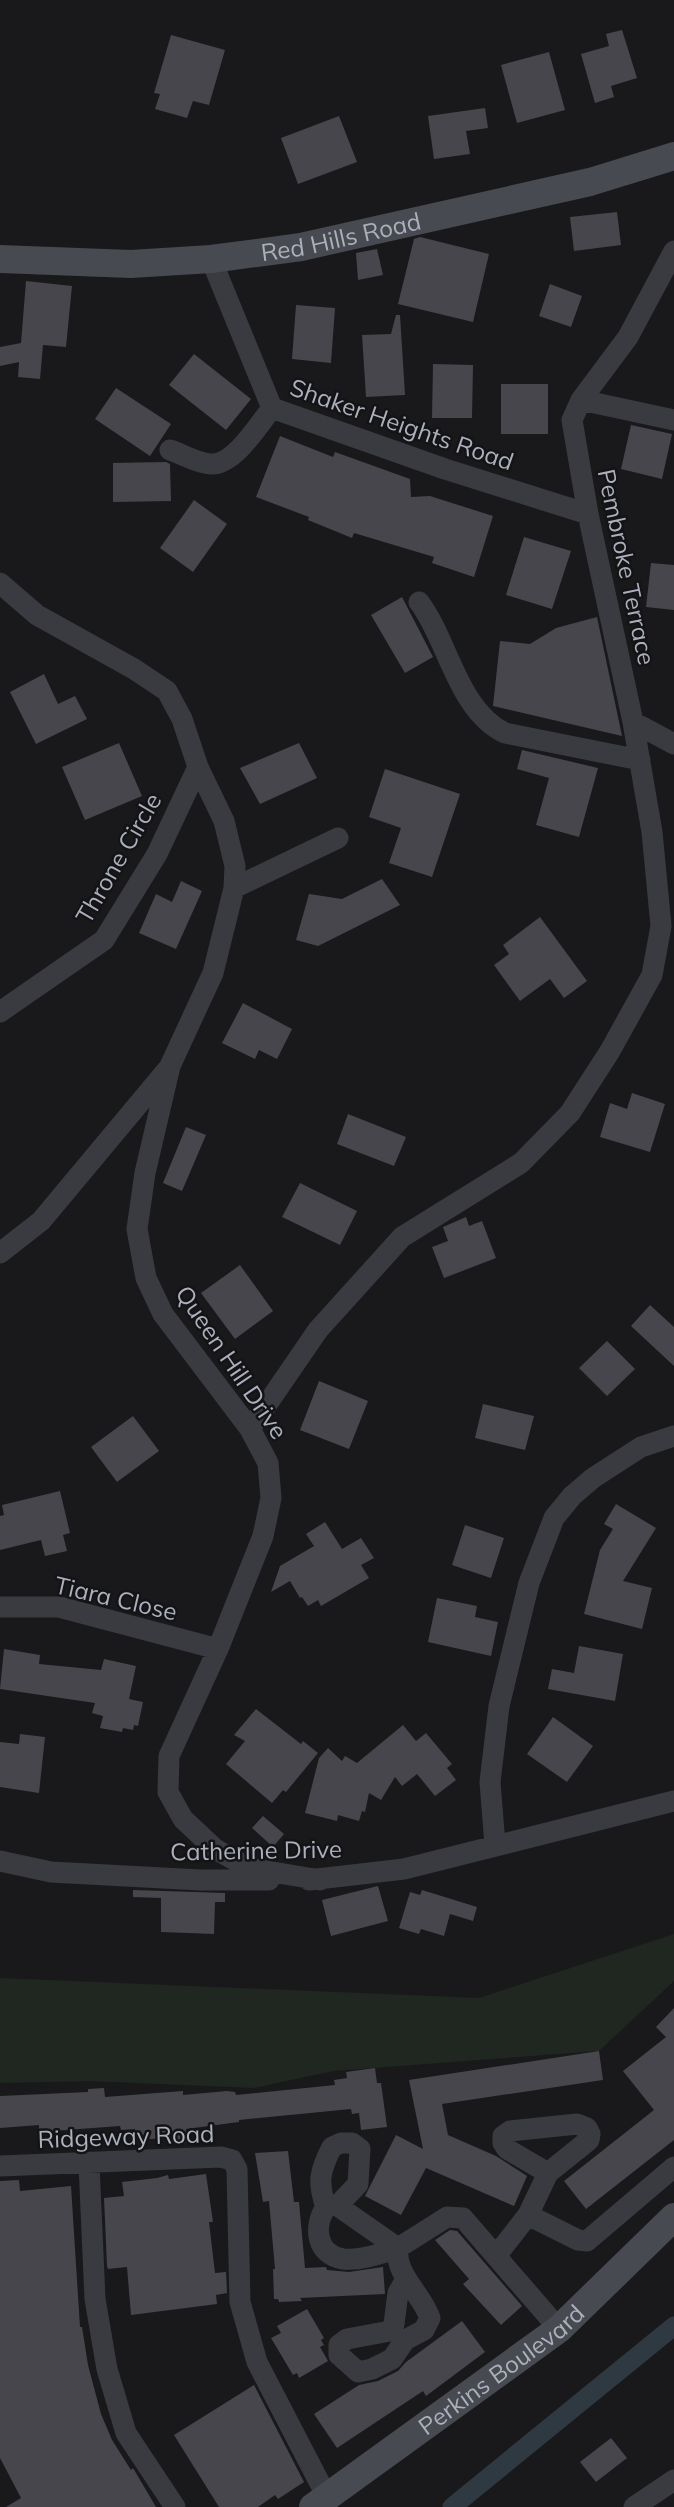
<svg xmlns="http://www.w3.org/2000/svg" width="674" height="2507" font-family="Mulish,sans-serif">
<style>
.green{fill:#1f2720}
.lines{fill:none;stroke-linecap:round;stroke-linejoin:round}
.canal{stroke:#2f3941;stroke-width:19}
.building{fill:#46464c}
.street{stroke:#3a3b41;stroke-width:21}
.secondary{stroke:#484a51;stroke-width:28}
.labels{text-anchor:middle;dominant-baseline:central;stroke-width:5;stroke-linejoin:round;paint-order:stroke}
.street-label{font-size:24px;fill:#acb0bc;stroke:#141417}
</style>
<rect width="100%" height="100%" fill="#19191c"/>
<!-- green -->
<path class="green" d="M674 1934V1981L599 2051 333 2071 254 2088 90 2081 0 2083V1978L479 1998Z"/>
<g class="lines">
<!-- canal -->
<path class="canal" d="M452 2507 674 2326"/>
</g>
<!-- building -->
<path class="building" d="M622 30 637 78 611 86 614 97 595 103 581 54 609 46 606 34Z
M171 35 225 50 209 105 193 101 187 118 155 109 160 94 154 93Z
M549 52 565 110 517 123 501 65Z
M485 108 488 128 466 131 470 154 434 159 428 116Z
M339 116 357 162 298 184 281 138Z
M617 212 621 245 574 251 570 217Z
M420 237 489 254 473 322 398 304 414 239Z
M377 249 383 275 358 280 356 253Z
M26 281 72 286 66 347 43 345 40 379 18 377 19 362 0 366V347L21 343Z
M550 284 582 296 571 327 539 316Z
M296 305 335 308 331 363 292 359Z
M396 315H400L405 395 366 397 362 335 391 334Z
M194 354 251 399 226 430 169 385Z
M433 364 473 365 472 418H432Z
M501 384H548V434H501Z
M116 388 171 424 150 456 95 419Z
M631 425 672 434 662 479 621 469Z
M280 436 333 457 335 452 410 479 411 497 430 496 493 516 474 577 432 563 434 557 354 533 352 538 308 520 309 517 256 497Z
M166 462 170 464 171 501 113 502V463Z
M194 500 227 524 193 572 160 548Z
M524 537 571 551 552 609 506 595Z
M651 563 674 565V610L646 607Z
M402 597 433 657 405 673 371 615Z
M597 617 622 736 493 706 500 641 530 644 556 628Z
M44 674 58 704 75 696 87 719 36 744 10 692Z
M119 743 142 796 85 820 62 767Z
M299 743 317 778 260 804 240 768Z
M522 750 598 768 579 837 536 825 549 778 517 769Z
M385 769 460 794 432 877 389 863 401 828 369 817Z
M382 879 400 905 318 946 296 940 309 894 342 899Z
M181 881 202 891 176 949 139 933 156 894 172 902Z
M540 917 587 981 564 998 550 979 520 1001 494 965 509 954 503 945Z
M243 1003 292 1029 277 1059 259 1050 255 1059 222 1043Z
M632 1093 665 1104 650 1152 600 1137 610 1103 627 1109Z
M348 1114 406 1137 394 1166 337 1144Z
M186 1127 206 1135 182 1191 163 1183Z
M300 1183 357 1211 340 1245 282 1217Z
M466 1217 469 1226 482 1221 496 1258 444 1278 432 1247 448 1241 443 1227Z
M240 1265 273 1311 235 1339 201 1293Z
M650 1305 674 1327V1366L631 1326Z
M607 1341 635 1369 607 1396 579 1368Z
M319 1381 368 1401 349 1449 300 1430Z
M483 1404 534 1416 525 1450 475 1438Z
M133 1416 159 1451 117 1482 91 1447Z
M60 1491 70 1533 63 1535 67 1551 45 1556 41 1540 0 1550V1516L4 1515 2 1505Z
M616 1504 656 1528 623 1581 652 1588 642 1629 584 1614 600 1550 613 1529 604 1524Z
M325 1522 342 1549 361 1538 374 1558 361 1565 369 1578 321 1606 318 1600 308 1606 302 1597 300 1598 290 1581 271 1592 280 1566 314 1546 306 1534Z
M465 1525 504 1538 491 1578 452 1565Z
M437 1598 477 1606 475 1617 498 1622 491 1656 428 1642Z
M579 1646 623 1654 615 1701 548 1689 552 1669 574 1673Z
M4 1649 40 1655 39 1664 101 1670 104 1659 136 1666 129 1699 143 1702 138 1726 134 1725 133 1730 123 1728 122 1732 100 1728 103 1716 92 1713 95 1703 0 1689Z
M256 1709 301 1744 303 1741 318 1753 286 1792 283 1790 272 1803 226 1764 245 1741 234 1735Z
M553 1717 593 1746 567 1782 527 1754Z
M403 1725 416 1741 426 1733 452 1764 447 1768 456 1780 435 1796 417 1774 402 1786 395 1777 381 1800 369 1793 365 1812 362 1811 359 1821 338 1815 337 1821 305 1813 319 1758 328 1748 342 1761 345 1756 357 1763Z
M20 1734 45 1737 39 1793 0 1787V1742L19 1744Z
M263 1816 284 1834 273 1847 252 1828Z
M378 1886 388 1921 331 1936 322 1900Z
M133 1890 225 1893V1902H215L214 1934 161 1932V1898L133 1897Z
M422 1890 477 1907 473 1921 450 1914 444 1936 421 1929 419 1934 399 1928 410 1892 420 1895Z
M674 2008V2140L586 2209 564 2181 654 2110 623 2071 666 2037 656 2027Z
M599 2051 603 2080 442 2104 448 2135 496 2156 527 2176 514 2206 426 2168 401 2215 365 2196 396 2135 423 2149 409 2080Z
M375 2068 377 2083H381L387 2127 361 2130 359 2113 352 2114 351 2109 239 2120V2122L186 2129 187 2143 169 2145 168 2138 135 2140V2129L121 2130 120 2126 39 2132V2125L0 2128V2096L88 2092V2089L104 2088 105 2097 183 2091V2095L227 2091 235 2092 236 2095 335 2085 334 2080 347 2078 346 2072Z
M288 2151 294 2202H299L305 2268 326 2267 327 2270 349 2272 383 2267 385 2294 300 2298 302 2301 279 2302 278 2299H274L273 2269H275L269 2201 263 2202 255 2153Z
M206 2174 213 2222H209L215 2273 226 2272 227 2293 216 2295 217 2304 131 2315 127 2267 108 2269 107 2266 104 2198 124 2196 122 2182 157 2178 168 2175 169 2179Z
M19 2180 20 2191 71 2186 80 2327H82L88 2365 101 2414 112 2440 131 2470 133 2468 156 2507H6L21 2498 0 2458V2181Z
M450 2230 457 2231 522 2306 501 2325 463 2284 469 2279 435 2240Z
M307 2309 324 2338 321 2340 324 2345 320 2347 328 2361 299 2378 297 2373 293 2375 271 2338 281 2333 277 2326Z
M462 2321 485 2352 426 2396 423 2391 337 2448 314 2414 359 2385 378 2381 398 2371 406 2362Z
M254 2385 304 2482 278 2499 275 2495 258 2507H219L174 2435Z
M611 2438 627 2458 596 2482 580 2462Z"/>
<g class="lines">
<!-- street -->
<path class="street" d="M211 259 272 408 445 469 588 514
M581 400 674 420
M170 450C182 454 199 464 212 464 235 464 259 424 272 408
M0 583 37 615 134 669 167 691 182 719 198 767 224 821 235 866 234 888 213 973 170 1066 145 1173 137 1229 146 1278 163 1314 250 1429 268 1463 271 1498 263 1536 218 1649 169 1756 168 1792 183 1819 215 1849 249 1868 320 1880
M419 602C448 640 458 711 505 733L640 760
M633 722 674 744
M234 888 338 838
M0 1012 104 940 157 854 198 767
M0 1253 41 1221 167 1070
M250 1429 318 1330 402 1237 521 1163 570 1113 610 1051 652 975 661 926 652 832 633 722 588 514 572 420 581 400 628 337 674 251
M0 1607H59L218 1649
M495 1845 490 1782 499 1706 529 1583 554 1518 572 1496 593 1478 641 1447 674 1436
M0 1861 51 1872 200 1880H269
M309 1880 404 1869 674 1801
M341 2143H352L360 2149 358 2184 341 2202 342 2209 398 2248C382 2253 361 2261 343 2259 316 2255 313 2226 326 2207 317 2182 320 2170 332 2147Z
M89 2164 95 2299 107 2369 126 2433 175 2507
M0 2166 221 2157 232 2160 237 2169 240 2302 257 2362 327 2497
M528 2215 578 2240 587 2241 674 2167
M496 2256 528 2215 548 2173 589 2140 590 2134 587 2128 577 2124 510 2131 503 2136V2143L507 2149 548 2173
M406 2279 398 2293 394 2324 390 2331 347 2339 339 2345V2355L358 2372 372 2369 392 2359 405 2340 424 2330 430 2318C422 2294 394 2274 398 2248L447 2217 463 2218 559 2329
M634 2507 674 2480"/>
<!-- secondary -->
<g class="secondary">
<path id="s1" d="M0 259 131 264 211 259 301 247 590 182 674 156"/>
<path id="s2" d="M313 2507 559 2329 674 2217"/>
</g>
</g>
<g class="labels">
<!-- street labels -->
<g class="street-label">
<text stroke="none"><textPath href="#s1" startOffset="343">Red Hills Road</textPath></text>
<text transform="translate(402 424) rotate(19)">Shaker Heights Road</text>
<text transform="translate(627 567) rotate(78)">Pembroke Terrace</text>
<text transform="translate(118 858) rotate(-60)">Throne Circle</text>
<text transform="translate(232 1362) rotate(56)">Queen Hill Drive</text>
<text transform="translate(116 1598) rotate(13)">Tiara Close</text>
<text transform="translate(256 1850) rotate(-1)">Catherine Drive</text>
<text transform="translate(126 2136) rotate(-2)">Ridgeway Road</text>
<text stroke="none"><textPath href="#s2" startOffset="233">Perkins Boulevard</textPath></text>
</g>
</g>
</svg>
